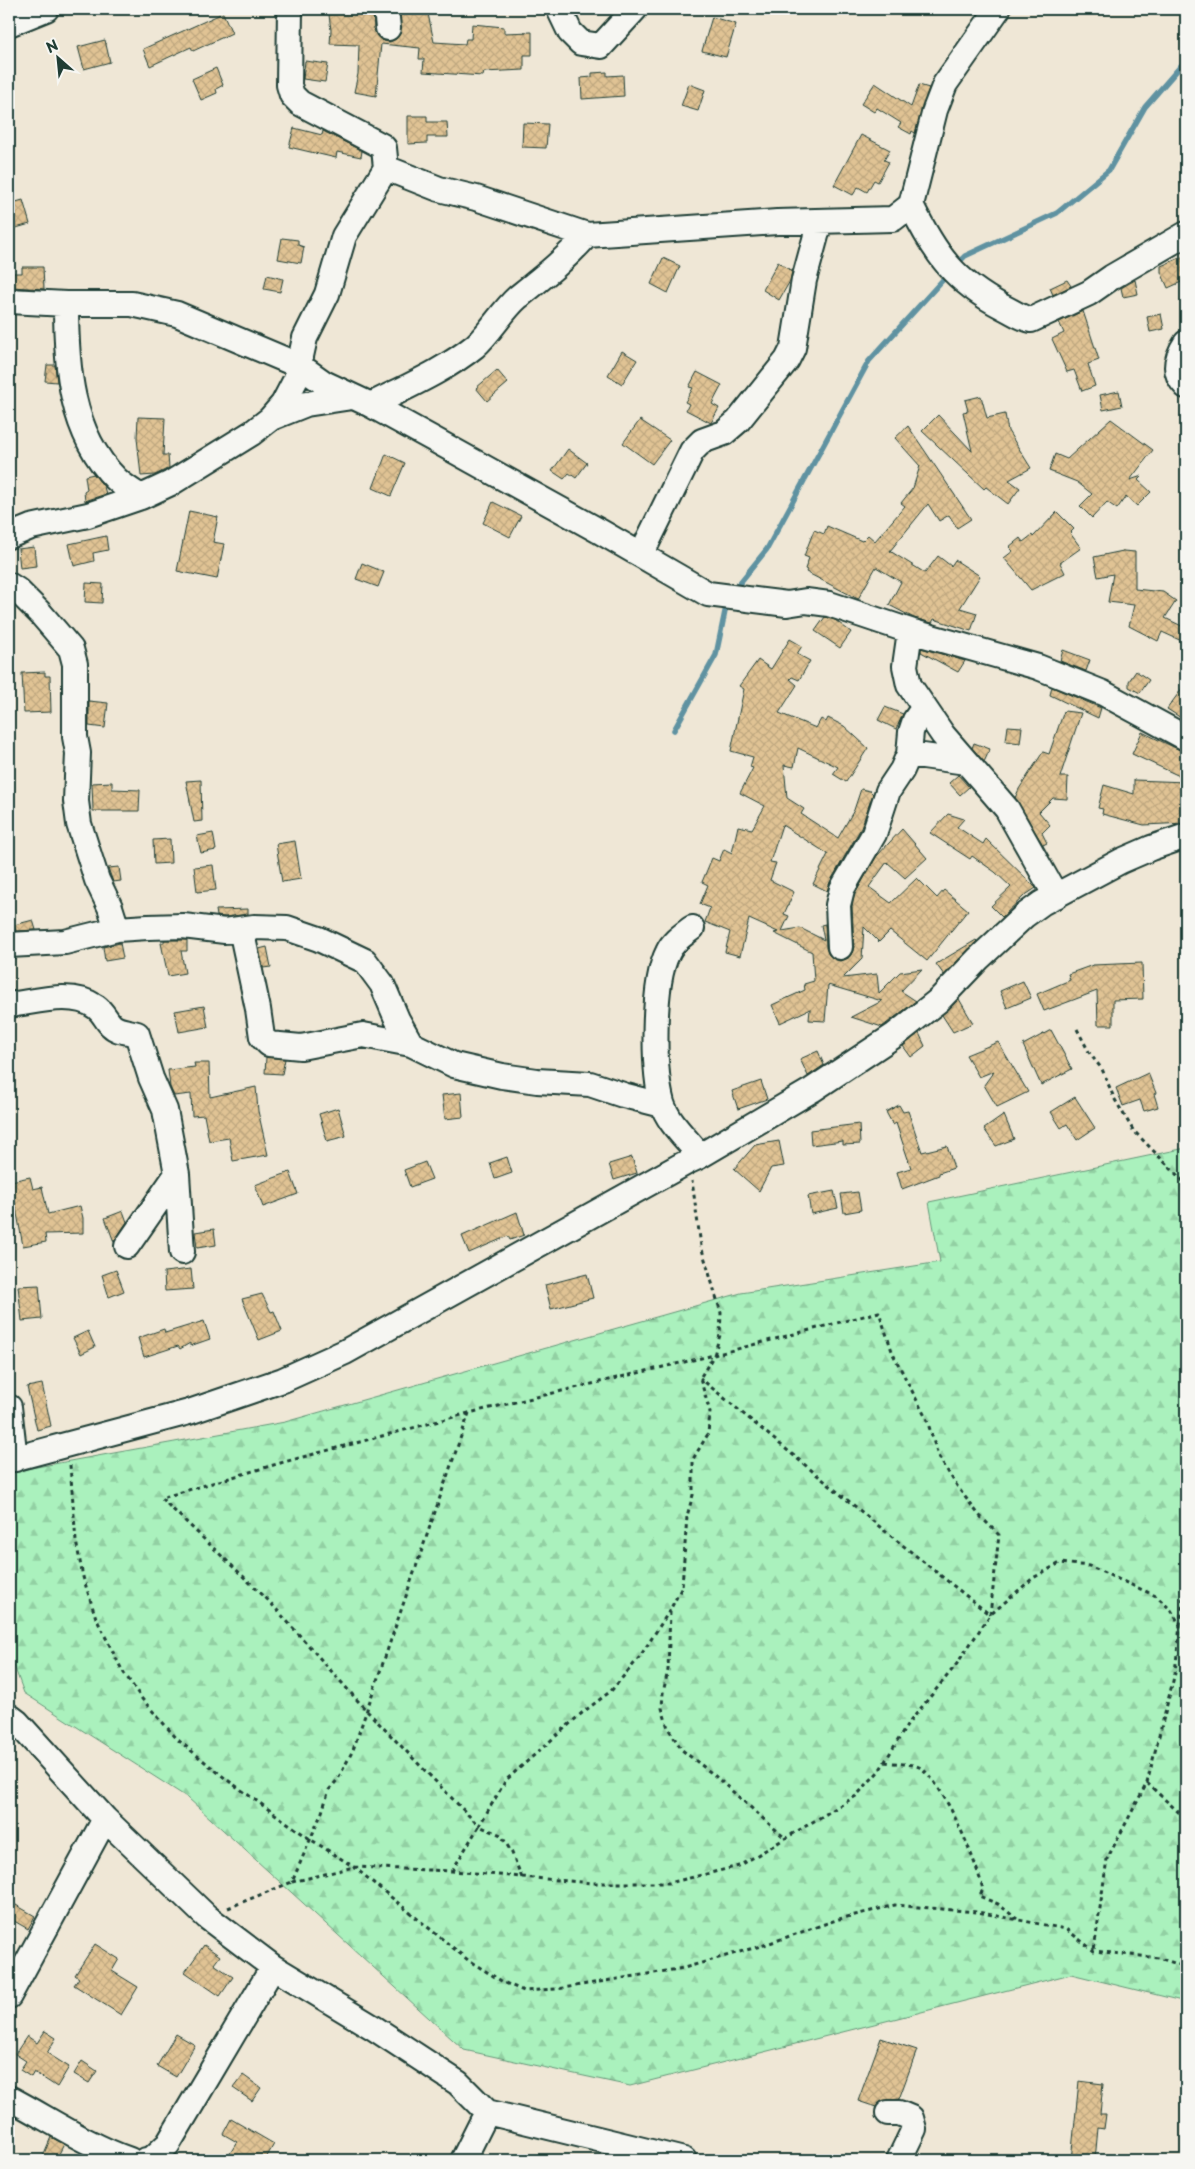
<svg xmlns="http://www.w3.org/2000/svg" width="1195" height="2169" font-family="'Playpen Sans',sans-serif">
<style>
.forest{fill:url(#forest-firs);stroke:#649778}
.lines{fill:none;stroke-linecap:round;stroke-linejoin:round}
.stream{stroke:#5f92a1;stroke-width:5.5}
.building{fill:url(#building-cross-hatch);stroke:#1f3d34}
.minor-casing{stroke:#1f3d34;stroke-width:28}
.path{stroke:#1f3d34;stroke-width:3;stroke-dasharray:4 4;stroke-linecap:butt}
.minor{stroke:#f6f6f2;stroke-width:24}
</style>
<defs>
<pattern id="forest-firs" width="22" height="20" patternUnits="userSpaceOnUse" patternTransform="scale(1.25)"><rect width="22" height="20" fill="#aaf1bd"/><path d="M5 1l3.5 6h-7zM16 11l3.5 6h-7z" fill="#92d0a3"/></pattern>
<pattern id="building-cross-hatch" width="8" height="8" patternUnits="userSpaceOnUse" patternTransform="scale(1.25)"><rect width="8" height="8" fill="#e0c394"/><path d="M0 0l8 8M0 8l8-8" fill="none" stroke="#c0a880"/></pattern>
</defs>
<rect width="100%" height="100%" fill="#efe7d6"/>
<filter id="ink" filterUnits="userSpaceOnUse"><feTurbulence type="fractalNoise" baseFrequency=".02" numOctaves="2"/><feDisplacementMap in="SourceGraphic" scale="10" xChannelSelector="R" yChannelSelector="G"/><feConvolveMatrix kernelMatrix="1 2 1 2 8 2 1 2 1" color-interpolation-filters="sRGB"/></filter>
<g filter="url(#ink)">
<!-- forest -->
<path class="forest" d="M1186 1148V2002L1071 1974 630 2086 464 2050 188 1798 24 1693 9 1652V1472L285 1422 741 1293 940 1262 929 1202Z"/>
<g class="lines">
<!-- stream -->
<path class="stream" d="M955 266 965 256 1057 213 1109 170 1145 107 1186 60
M734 590 767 549 869 361 949 273
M674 730 716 655 727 602"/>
</g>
<!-- building -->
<path class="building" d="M355 9H373L374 30 377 36 383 41 390 42 396 39 400 34V9H427L434 42 465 44 466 39H471L472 24 504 27V33L532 32V55H524V70L484 72 483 76 423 72 424 59H419L420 48 381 44 376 96 354 92 358 74 359 45 330 44 331 30 329 15 355 11Z
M223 13 232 33 193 51 191 47 150 66 143 49Z
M712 17 736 24 726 57 702 51Z
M105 40 110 62 84 69 78 47Z
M305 61 328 64 325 82 303 79Z
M216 68 223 85 216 89 217 93 201 100 192 79Z
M607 72V76L623 75 624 96 582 99 581 78 592 77V73Z
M875 83 911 107 919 85 929 88 915 133 912 131 911 134 898 127 901 123 877 108 874 112 861 104Z
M689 84 705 90 698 111 681 106Z
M408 116H427V122H447L448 137H427V143L408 144Z
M523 123 548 124 546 148 522 147Z
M294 128 322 135 323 131 362 151 361 157 337 152 336 158 289 147Z
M861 135 890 150 884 160 889 162 878 182 874 180 867 192 858 187 853 195 834 185Z
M23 200 30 224 9 230V204Z
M282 238 298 240V245L304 247 301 263 278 259Z
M1182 257 1186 267V280L1168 288 1161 272V266Z
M663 258 680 266 668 293 651 284Z
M778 262 792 271 790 281 779 300 763 290Z
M22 267H43L44 289 11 287 10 273H22Z
M267 275 283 279 280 292 264 289Z
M1067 280 1071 286 1053 295 1050 288Z
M1135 280 1138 294 1123 297 1121 288Z
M1083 311 1099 360 1088 364 1095 386 1082 391 1074 370 1067 372 1052 339 1064 333 1059 322Z
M1161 314 1164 329 1150 332 1147 317Z
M622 351 637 360 622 384 608 375Z
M47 365H55L57 382 45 381Z
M497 370 508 383 487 401 476 388Z
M697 372 722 385 712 404 719 408 711 423 686 410 689 404 685 402 693 388 689 387Z
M1119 391 1122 406 1103 410 1100 395Z
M981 396 987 418 1005 414 1008 431 1031 468 1009 480 1020 488 1008 504 986 487 984 489 922 431 938 415 972 451 963 412 968 411 965 400Z
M138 417 165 418 163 455H168L169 468 155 475 141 476 137 438Z
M1111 419 1153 450 1130 480 1142 476 1138 480 1151 492 1137 506 1126 496 1117 509 1107 502 1092 518 1080 506 1092 494 1077 482 1049 471 1055 454 1067 459Z
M640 420 670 440 652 464 623 443Z
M908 426 971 519 957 528 949 515 939 521 928 504 890 551 925 573 938 556 951 566 955 560 980 576 960 608 977 613 971 631 934 619 932 623 914 618 889 605 901 582 876 567 858 599 806 572 807 570 805 569 809 558 804 556 814 530 824 534 827 526 862 541 868 535 875 541 905 506 901 503 913 488 920 466 895 438Z
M568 449 587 463 576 478 569 473 564 479 552 471Z
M386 454 405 463 391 496 373 488Z
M94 474 104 487 106 494 85 501 84 492 87 490 85 476Z
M493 502 521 516 510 537 483 523Z
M189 511 218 517 213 542 224 544 217 579 177 571Z
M1057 512 1074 529 1070 533 1081 548 1060 563 1065 573 1031 590 1004 558 1013 551 1009 547 1020 538 1023 542 1032 535 1033 537Z
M106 536 108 550 93 553 94 561 74 566 69 544Z
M34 547 36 566 20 568 18 549Z
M1123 551 1135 552V589L1163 592 1176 601 1165 618 1186 628V643L1162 632 1158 641 1129 626 1134 605 1108 602 1113 574 1098 577 1094 557Z
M362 563 384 572 378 587 356 579Z
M86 583 103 584 102 603 85 602Z
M825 617 835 620 851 632 840 648 815 631Z
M790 639 802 646 797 654 810 661 799 680 792 677 790 679 797 685 779 713 816 728 821 719 826 722 828 718 844 726 868 748 846 782 833 774 838 767 798 748 794 767 784 765 787 798 804 809 801 814 838 838 854 810 861 789 870 791 873 794 861 828 830 882 827 891 813 884 828 854 782 825 770 862 776 863 770 880 794 892 784 914 789 916 782 931 800 928 824 940 821 925 825 924 826 948 829 955 834 959 840 961 848 958 852 953 854 947 852 906 855 894 876 857 902 829 927 858 905 878 887 862 869 887 891 903 917 878 937 898 944 890 968 910 927 961 890 931 879 942 864 927 862 959 843 978 877 974 879 993 900 972 922 969 901 991 916 1001 882 1027 851 1017 882 1001 828 985 825 1021 809 1020 810 1009 780 1023 772 1005 805 990 804 984 814 981 812 952 774 933 778 932 749 919 740 956 725 952 730 932 705 922 710 908 700 904 708 885 702 882 712 858 719 861 724 849 732 853 738 826 752 829 765 806 740 793 753 768 750 767 753 757 731 751 744 689 739 686 758 660 771 669Z
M921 648 965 661 958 672 921 652Z
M1063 650 1090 660 1086 671 1060 661Z
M1136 671 1149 680 1140 693 1129 687V681Z
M45 672V676H50L51 712 24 713 22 673Z
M1186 683V721L1167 709Z
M1052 687 1101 708 1098 718 1050 695Z
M89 701 108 703 105 728 89 726Z
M885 707 903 714 896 729 878 720Z
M1064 711 1081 713 1060 777H1068L1067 799 1053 798 1039 812 1050 825 1042 833 1047 843 1043 845 1015 798 1019 789 1043 752 1049 754Z
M1008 726 1022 727 1020 743 1006 741Z
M1142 732 1186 753V779L1132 754Z
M974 743 990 749 984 762 972 748Z
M958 775 969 787 960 795 949 783Z
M201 780 202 821 194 822 186 781Z
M1134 780 1186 782V823L1144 825 1102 814 1103 809 1098 808 1104 785 1134 794Z
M112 782V789L140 790 139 811H93L92 783Z
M948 814 964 819 957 827 983 844 986 839 1036 888 1024 896 1002 917 991 906 1011 887 995 872 972 856 970 859 930 833Z
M213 833 216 850 201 853 197 836Z
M170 839 171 863 154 864 153 840Z
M295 841 301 879 282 882 276 844Z
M213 865 216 890 197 892 194 867Z
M119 867 121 881 113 882 108 868Z
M248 909V914L225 917 217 916 216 910Z
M33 920 36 930 16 931 14 925Z
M164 940H187V951H181L185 973 168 976 161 943H164Z
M976 940 977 941 944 975 936 964Z
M120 943 123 958 105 961 103 947Z
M267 947 271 967 263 968 259 949Z
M1142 963 1143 999 1113 1000V1025H1098L1097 991 1044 1011 1037 994 1070 980 1068 974 1093 965Z
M1023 981 1031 998 1007 1008 1000 991Z
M959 999 973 1023 953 1032 942 1015Z
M204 1006 208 1027 179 1032 175 1011Z
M1051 1030 1072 1069 1041 1085 1023 1045Z
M919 1033 925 1046 911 1057 903 1046Z
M998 1042 1028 1092 997 1107 984 1085 994 1071 979 1077 966 1055Z
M818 1051 824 1065 808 1076 800 1059Z
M266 1057 285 1059 282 1074 265 1073Z
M194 1063H209L210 1097 256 1087 258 1111 268 1155 233 1161 229 1138 209 1141 204 1115 192 1116 191 1094 174 1096 170 1087 168 1070 195 1067Z
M1148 1073 1156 1093 1154 1094 1158 1107 1144 1111 1140 1100 1123 1106 1116 1088Z
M761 1081 767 1099 738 1109 732 1091Z
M461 1093 463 1117 445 1119 442 1095Z
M1075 1097 1095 1128 1077 1140 1067 1124 1061 1128 1051 1112Z
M899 1105 903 1112 908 1111 922 1152 947 1146 954 1168 939 1173V1175L902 1189 897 1172 911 1168 896 1123 893 1125 886 1112Z
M338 1108 346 1136 327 1141 319 1114Z
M1004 1115 1014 1139 996 1146 984 1129Z
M859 1124 860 1144 843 1145V1141L811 1145 810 1130Z
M779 1141 784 1166 771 1168 759 1191 734 1169 755 1145Z
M507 1157 512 1173 495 1179 490 1163Z
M632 1157 637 1173 614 1180 609 1164Z
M425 1162 432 1179 410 1187 404 1170Z
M290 1172 298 1194 263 1207 255 1185Z
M30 1177 33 1189 42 1187 48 1214 80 1206 83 1218V1233L45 1234 46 1242 23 1246 11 1181Z
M834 1191 838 1208 811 1214 808 1196Z
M858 1192 861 1210 844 1213 841 1194Z
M123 1211 127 1222 114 1242 105 1218Z
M517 1212 524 1235 510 1240 508 1236 469 1253 462 1236Z
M214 1229 216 1245 197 1248 195 1232Z
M191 1269 193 1289 165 1291 164 1272Z
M116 1270 124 1291 109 1297 102 1275Z
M587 1274 593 1298 551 1309 545 1285Z
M39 1285 42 1319 22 1321 18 1286Z
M262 1294 271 1312 274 1311 282 1331 259 1340 242 1299Z
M204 1321 210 1339 190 1346V1343L180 1349 178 1346 144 1357 138 1338 164 1329 165 1333Z
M88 1331 95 1347 81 1354 73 1338Z
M42 1384 51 1426 37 1430 27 1387Z
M9 1901 35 1916 28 1929 9 1918Z
M95 1944 119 1959 112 1971 138 1987 121 2015 74 1985 79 1978 75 1975Z
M204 1945 220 1956 214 1964 233 1977 220 1996 185 1972Z
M45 2031 56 2038 47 2053 69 2067 57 2087 34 2072 31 2077 20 2070 26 2061 15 2054 27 2036 37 2043Z
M176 2034 195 2045 176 2077 157 2066Z
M881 2038 917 2050 899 2099 882 2101 876 2107 858 2101Z
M82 2061 97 2071 89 2083 74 2074Z
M243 2075 261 2088 252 2101 233 2088Z
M1079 2081 1103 2084 1100 2114H1106L1104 2129 1098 2128 1095 2160H1071Z
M231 2119 274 2144 265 2160H226L237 2142 223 2134Z
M51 2137 64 2144 56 2160 43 2156Z"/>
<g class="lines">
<defs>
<path id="minor" d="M290 9 289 85 292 95 300 103 382 146 384 148 386 168 439 189 476 198 587 235 777 222 893 219 911 205C935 254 954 281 1003 307 1012 311 1021 318 1031 320L1089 293 1112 277 1186 234
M386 9 388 28
M559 9 570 32 581 43 601 46 635 9
M9 24 46 9
M911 205 935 110 945 84 998 9
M9 301 66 304H132L177 314 300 366 324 383 371 405 433 439 601 532 708 594 787 604 806 601 829 604 910 631 1038 667 1103 693 1186 738
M66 304C66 365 70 433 116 479 123 486 133 492 141 497
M1186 343C1176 358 1172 372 1186 386
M371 405C406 387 444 371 475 346 490 333 502 311 518 297 543 277 566 259 587 235
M271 418 306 404 352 397
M9 536 31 527 88 515 141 497 171 483 252 433 270 419 283 404 296 379 305 338 327 294 344 236 386 168
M641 555 692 451 702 441 724 433 738 421 787 360 793 348 804 280 820 221
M9 585 17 590 41 614 71 649 75 664V737L78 753 76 801 79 824 97 880 110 907 117 929
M910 631 905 666 909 685 943 735 1007 809 1056 896
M909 754 966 762
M692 928C683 935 673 941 668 952 652 983 653 1070 662 1103 668 1123 688 1140 700 1156
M241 929 258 1009 262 1037 269 1044 301 1047 363 1035 411 1044 454 1065 502 1076 537 1081 590 1084 623 1095 662 1105
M9 945 65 942 117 929 148 927 183 926 225 931 254 927 287 928 319 939 365 961 382 984 397 1019 411 1044
M840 947 838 905 842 889 874 834 888 791 902 770 909 754 911 732 915 720 924 707
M9 1005C36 1002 72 990 96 1007 103 1012 106 1020 111 1025 118 1032 128 1031 137 1034L151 1078 165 1110 177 1174 182 1252
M127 1246 177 1174
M9 1407 15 1459
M9 1460 189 1412 283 1380 345 1352 689 1161 700 1156 812 1090 895 1035 939 1000 978 959 1024 916 1042 903 1121 861 1151 848 1186 836
M9 1716 17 1722 105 1819 207 1917 273 1967 374 2028 458 2083 487 2112 684 2160
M9 1996 105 1819
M9 2098C49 2119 87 2145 130 2160
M888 2113H899L911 2118 914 2129 899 2160
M146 2160 152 2159 168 2144 273 1967
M463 2160 487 2112"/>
</defs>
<!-- minor casing -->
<use href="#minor" class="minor-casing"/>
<!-- path -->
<path class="path" d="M1077 1029 1090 1054 1102 1069 1114 1098 1133 1130 1186 1184
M469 1413 284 1462 161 1498 269 1601 366 1710 479 1826 506 1780 582 1713 611 1691 639 1658 670 1610 682 1587 687 1516 693 1495V1459L708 1434 710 1412 700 1378 714 1355 879 1312 893 1354 927 1420 938 1456 959 1489 979 1515 999 1535 990 1615 880 1527 700 1378
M70 1465 76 1541 83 1577 96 1618 122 1670 142 1699 178 1740 226 1779 310 1839 354 1867 468 1960 503 1982 524 1991 557 1989 684 1968 764 1945 839 1919 895 1905 977 1912 1066 1929 1094 1951 1159 1958 1186 1967
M1186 1566 1180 1625 1186 1620
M670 1612 668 1670 663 1693 662 1708 668 1728 682 1750 714 1775 785 1838
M885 1762C895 1764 910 1763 919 1767 942 1778 978 1865 983 1890L979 1896 998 1904 1017 1919
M1147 1783 1186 1819
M452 1871 479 1826 501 1835 512 1853 522 1878
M292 1882 354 1867 452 1871 592 1883H669L739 1866 856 1796 879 1771 908 1724 956 1665 990 1615 1033 1578 1060 1563 1089 1566 1156 1596 1171 1610 1180 1625 1175 1673 1147 1783 1107 1859 1094 1950
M228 1908 292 1882 322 1812 329 1790 338 1779 353 1750 469 1413 714 1355 720 1335 721 1313 701 1246 692 1181"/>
<!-- minor -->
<use href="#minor" class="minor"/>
</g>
</g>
<!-- margin -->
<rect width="1195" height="2169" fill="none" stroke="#f6f6f2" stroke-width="30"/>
<rect x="15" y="15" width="1165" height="2139" fill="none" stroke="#1f3d34" stroke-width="2" filter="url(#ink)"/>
<!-- north arrow -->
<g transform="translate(58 58) rotate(333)" stroke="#f6f6f2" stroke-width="4" paint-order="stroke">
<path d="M0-4L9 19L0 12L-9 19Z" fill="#1f3d34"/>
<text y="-8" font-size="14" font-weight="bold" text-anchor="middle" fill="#1f3d34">N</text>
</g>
</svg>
